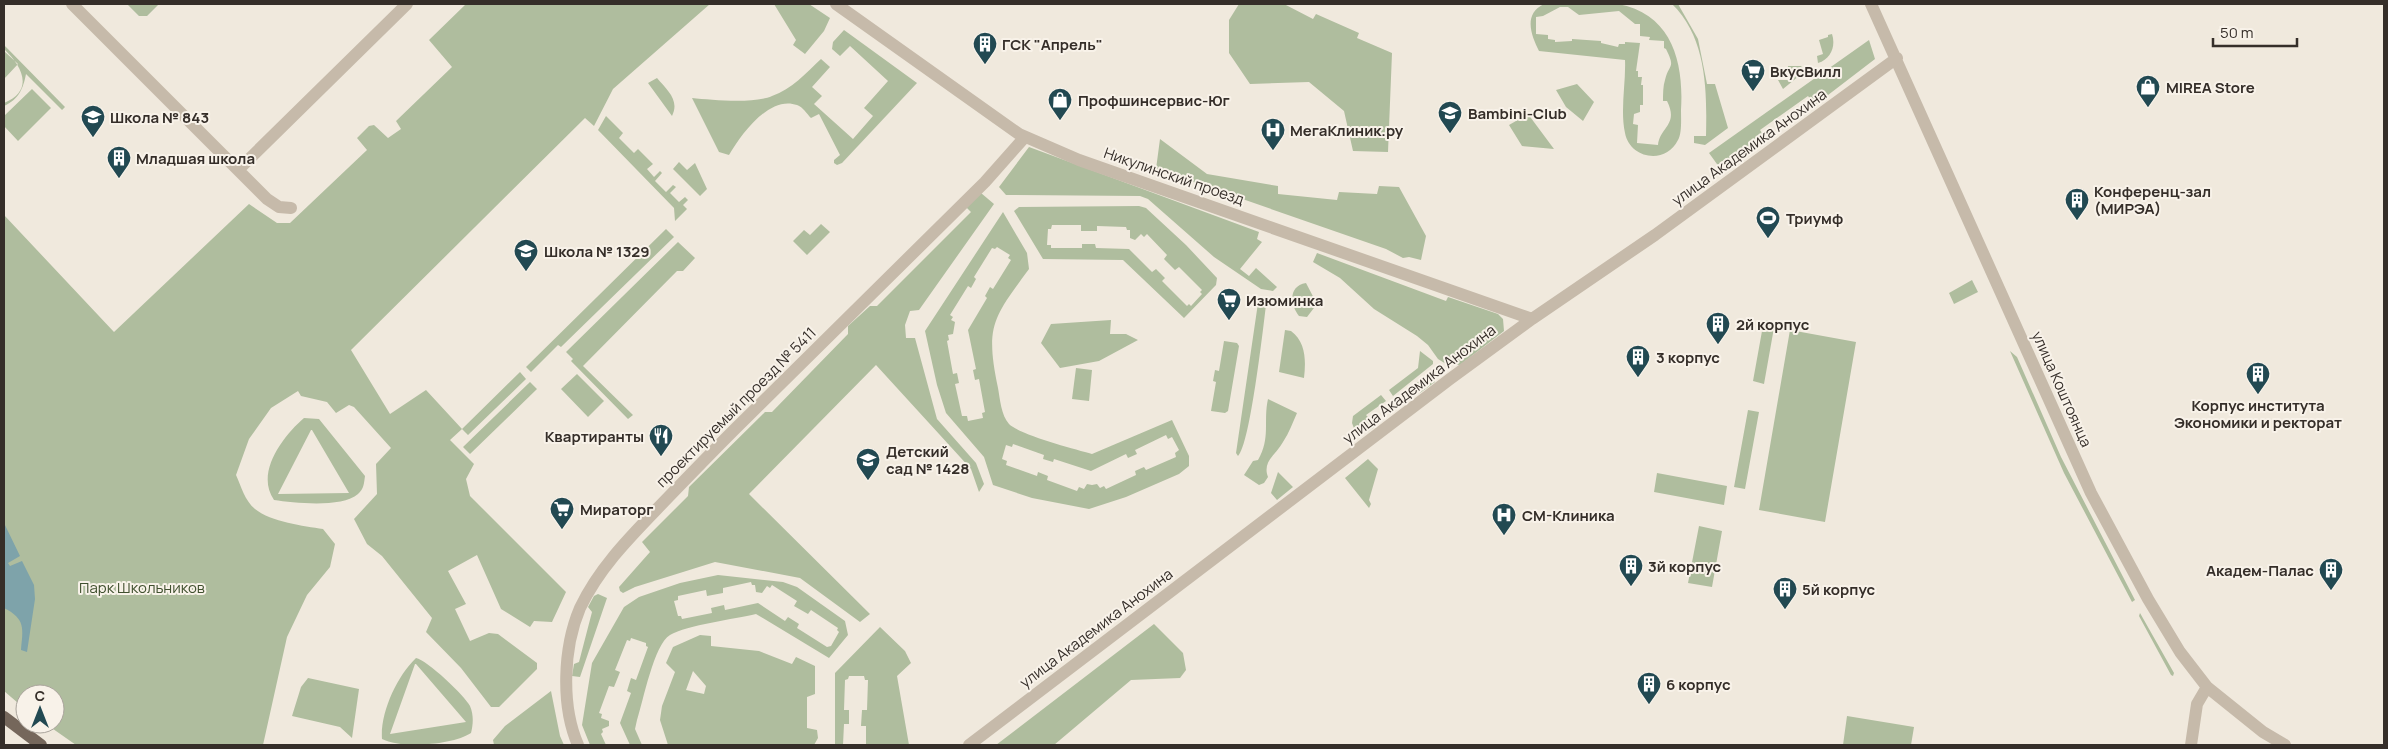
<svg xmlns="http://www.w3.org/2000/svg" width="2388" height="749" font-family="Manrope,sans-serif">
<style>
.green{fill:#afbd9e;fill-rule:evenodd}
.water{fill:#7ea3aa}
.lines{fill:none;stroke-linecap:round;stroke-linejoin:round}
.minor{stroke:#c6baaa;stroke-width:12}
.major{stroke:#75675b;stroke-width:12}
.labels{text-anchor:middle;dominant-baseline:central;stroke-width:4;stroke-linejoin:round;paint-order:stroke}
.poi-label{font-size:15px;font-weight:bold;fill:#352e29;stroke:#f8f2e9;text-anchor:start}
.street-label{font-size:15px;fill:#352e29;stroke:#f8f2e9}
.park-label{font-size:15px;fill:#40502f;stroke:#f8f2e9}
</style>
<rect width="100%" height="100%" fill="#f0e9dd"/>
<!-- green -->
<path class="green" d="M127 4H159L147 16H139Z
M466 4H710L613 89 594 126 585 118 351 350 390 414 426 390 462 429 520 372 526 379 468 435 462 429 450 440 474 464 466 479 470 496 566 592 552 622 534 621 530 627 501 609 477 555 448 571 466 604 455 609 470 641 489 633 498 634 537 663V669L499 707H491L461 668 426 632 432 618 382 556 367 544 354 519 377 494 376 464 391 448 354 407 349 405 336 413 327 402 301 396 298 391 271 408 249 439 236 475C241 486 245 501 255 509 271 522 304 526 323 529L335 544 330 567 307 595 287 637 263 745H76L46 724H55V694H25V709L4 691V215L114 332 249 204 277 223H290L367 150 357 138 369 126 374 125 388 138 401 129 396 121 452 67 429 40Z
M774 4H809L830 18 824 31 805 54 793 45 796 40Z
M1239 4H1284L1313 19 1316 14 1359 33 1357 38 1392 53 1388 152 1353 151 1344 111 1309 82 1250 84 1229 53V20Z
M1544 4H1618C1672 14 1684 62 1681 110 1681 119 1682 133 1678 140 1666 165 1630 159 1625 133 1620 110 1626 83 1625 60L1539 51C1531 35 1523 14 1544 4ZM1560 7H1568L1579 15 1619 11 1635 24H1640V36L1650 37 1649 40 1664 41V48L1666 49C1676 69 1669 63 1665 80 1663 86 1663 94 1663 101H1667C1679 125 1660 127 1658 145L1637 143 1638 125 1633 124 1634 114 1640 112V105H1643V85H1641L1642 77H1638V71H1636L1640 43 1625 42V44H1619L1618 47 1601 43V41L1572 39V41L1555 42V40L1548 39V35L1536 34V17L1543 16Z
M1672 4H1678L1698 39 1707 84H1715L1728 128 1705 145 1694 143V136H1706C1707 91 1707 38 1672 4Z
M844 30 917 83 842 163 837 165 834 163V160L840 155 819 114 811 118C807 114 803 107 797 105 769 95 741 135 729 155L719 152 692 98C712 100 754 104 772 96 792 89 806 73 821 59L830 67 812 87 822 96 814 104 853 139 873 116 864 108 888 81 850 46 840 56 832 49 833 42Z
M1832 34C1836 46 1831 59 1818 63L1817 56 1823 54 1819 40 1828 37V35Z
M1869 40 1875 59 1815 105 1808 96 1760 130 1766 139 1722 171 1709 153Z
M4 45 65 107 62 110 26 74C23 89 19 99 4 106V103C35 90 22 66 4 49Z
M4 51 18 64 4 79Z
M1788 66H1801L1805 71 1783 89 1778 80H1788Z
M657 78C667 90 680 100 672 116L648 83Z
M1577 84 1594 102 1583 121 1566 107 1556 90Z
M32 89 51 108 18 141 4 126V116Z
M1528 114 1554 149 1522 146 1509 125Z
M606 116 623 133 619 138 634 153 638 149 653 164 647 169 654 177 660 171 662 173 655 181 666 192 673 185 676 187 670 193 679 202 685 197 688 200 683 205 687 209 675 221 674 208 598 130Z
M1160 139 1207 174 1278 186V194L1337 200 1339 192 1377 194 1379 186 1399 187 1426 236 1421 260 1409 257 1403 258 1386 249 1156 169Z
M1029 147 1259 232 1257 239 1262 242 1240 269 1249 276 1256 268 1277 287 1273 291 1261 289 1214 257 1148 199 1140 196 1006 195 999 187Z
M679 162 687 170 695 163 707 189 700 196 673 169Z
M981 193 994 204 919 310 910 311 905 325 906 338H915L937 419 976 463 984 484 979 492 971 469 876 365 749 494 870 614 860 622 800 578 715 562 635 587 623 593 620 591 619 587 650 552 642 542 688 496 689 487 765 412H772L848 334V326L870 306H877L971 212 966 207Z
M1139 206 1146 208 1186 245 1217 278 1216 285 1184 318 1123 260 1043 259 1014 211 1019 207ZM1052 225H1081V231H1097V226L1126 227 1127 230H1130V238L1135 240 1141 234 1144 237 1147 234 1167 255 1164 259 1175 270 1179 267 1202 290 1200 292 1202 294 1191 306 1189 304 1187 306 1162 281 1165 278 1156 269 1152 272 1129 249 1096 248 1095 244H1082V248H1051V245H1047L1048 229H1051Z
M1003 212 1027 253 1029 269C993 318 985 326 998 388 1000 399 1001 415 1009 424 1020 435 1074 449 1092 454L1172 420 1189 456V466L1179 474 1126 497 1089 509 1032 498 993 485 984 457 946 413 937 385 925 331ZM997 247 1010 255 1008 258 1011 260 993 289 990 287 985 296 987 298 968 330 976 369 973 370 975 380 979 379 985 412 982 413 983 418 968 421 967 416H962L955 384 959 383 957 373 953 374 947 341 949 340 948 335 953 334 955 322 951 320 953 317 950 315 968 286 971 288 976 279 974 277 992 248 995 249ZM1166 435 1168 439 1172 437 1179 450 1175 453 1176 457 1146 470 1144 467 1135 471 1136 475 1106 489 1104 486 1100 488 1097 484 1092 485 1087 484 1084 489 1079 487 1077 491 1047 480 1048 476 1038 472 1037 476 1006 465 1007 461 1002 459 1006 445 1012 447 1013 444 1044 455 1043 459 1053 462 1054 459 1091 471 1126 454 1128 458 1137 454 1135 450Z
M821 224 830 232 807 255 793 241 804 230 810 235Z
M666 229 674 237 561 347 558 345 531 372 526 367Z
M678 242 695 258 683 271H677L583 366 633 415 628 419 571 361 573 359 566 352Z
M1317 253 1446 301 1448 297 1498 314 1503 319 1504 331 1460 365 1446 364 1438 359 1428 345 1417 336 1374 309 1340 278 1313 262Z
M1972 280 1978 292 1954 304 1949 293Z
M1306 283 1317 304 1307 317 1299 316C1290 305 1288 286 1306 283Z
M1258 303 1266 305C1263 329 1250 445 1238 456L1236 453Z
M1111 320 1110 334H1126L1138 340 1099 361 1060 368 1041 343 1051 324Z
M1764 320 1775 322 1764 384 1753 381Z
M1285 330 1291 331C1306 342 1306 361 1304 378L1279 372Z
M1790 330 1856 342 1825 522 1759 510Z
M1224 341 1237 343 1239 346 1228 411 1225 413 1211 411 1216 382 1213 381 1215 370 1219 371Z
M1420 351 1433 361V364L1393 396 1389 390 1418 368Z
M2010 351 2017 357 2061 457 2135 600 2132 602 2064 473Z
M1076 368 1092 370 1089 401 1072 399Z
M1434 370 1435 382 1420 393 1414 385Z
M577 374 604 401 588 417 561 389Z
M530 382 537 389 470 454 463 447Z
M1381 395 1386 401 1366 415 1376 426 1367 432 1355 431 1352 423 1353 416Z
M1268 399 1297 413C1293 422 1289 433 1283 442 1276 455 1262 461 1268 477L1264 483 1259 485 1244 475 1253 461 1258 460C1271 438 1263 421 1268 399Z
M1748 410 1759 412 1745 489 1734 487Z
M304 418 319 419 365 476C364 483 364 489 358 494 342 508 295 503 274 500 255 473 283 436 304 418ZM311 430H312L349 493 278 494Z
M1368 459 1378 469 1369 500 1371 504 1369 508 1345 478Z
M1278 472 1293 487 1277 500 1271 493Z
M1657 473 1727 486 1724 505 1654 492Z
M1699 526 1722 531 1712 587 1688 583Z
M718 575 783 582 797 587 845 621 848 635 829 658 756 614C735 619 687 625 670 635 654 644 643 702 637 720L635 729 642 745H630L620 723 631 693 627 691 631 678 636 680 648 647 646 646V643L631 638 630 641 627 640 615 670 620 672 614 687 609 686 599 713 602 714 601 718 609 721V726L602 729 603 732 601 734 606 745H590L582 725 592 663 624 607 639 597 680 583ZM751 582 752 585H755L756 592 762 593 767 586 770 588 772 585 797 601 794 606 808 614 811 610 838 628 837 630 839 632 831 646 827 647 797 628 799 624 788 617 785 621 758 603 725 610 724 605 711 608 712 613 682 619 681 616H678L674 601 678 600V596L706 590 707 596 723 593V588Z
M598 594 607 598 580 677 572 676 574 664 579 662 592 612 588 607 594 596Z
M2140 613 2174 673 2173 676 2171 675 2139 616Z
M1154 624 1183 653 1186 670 1180 678 1131 680 1054 745H996Z
M880 627 905 651 911 663 897 676 909 745H866V726H861L862 710H867L868 680H865L864 676H849L848 679 845 680 844 710H849V724H844L843 745H835V673Z
M700 635 711 636V646L759 651 792 664 796 657 815 666V694L807 697V728L817 730 818 738 814 745H668L660 720 662 706 675 672 666 663 673 647ZM693 671 706 686 704 694 686 690Z
M416 658C427 660 465 696 470 706 474 715 473 725 471 733 453 745 401 749 382 739 380 713 397 676 416 658ZM415 664H416L466 722 390 734Z
M308 678 359 689 352 738 340 727 292 716 301 687Z
M551 691 560 736 564 745H494L493 740 505 726Z
M1847 716 1914 727 1911 745H1843Z"/>
<!-- water -->
<path class="water" d="M4 523 20 556 8 563 10 566 22 561 34 585 35 599 27 652 21 650C23 629 26 619 4 608Z"/>
<g class="lines">
<!-- minor -->
<path class="minor" d="M72 4 267 199 279 207 291 208
M836 4 1019 134 1079 160 1532 319
M1871 4 2091 493 2148 599 2180 652 2207 687 2263 732 2285 745
M238 170 407 4
M578 745C561 706 563 648 580 608 598 570 627 540 656 510 682 483 708 456 735 429 819 347 902 264 985 182L1024 138
M969 745 1450 379 1532 319 1655 235 1897 58
M2191 745 2197 704 2207 687"/>
<!-- major -->
<path class="major" d="M4 717 41 745"/>
</g>
<!-- icons -->
<defs>
<symbol id="building-pin" viewBox="-11 -11 22 30"><path d="M0 17L-7.5 6A9.5 9.5 0 1 1 7.5 6Z" fill="#224952" stroke="#f8f2e9"/><path d="M-4-6H4V6H1V3H-1V6H-4ZM-2.5-4.3h1.7v1.8h-1.7ZM.8-4.3h1.7v1.8H.8ZM-2.5-1h1.7V.8h-1.7ZM.8-1h1.7V.8H.8Z" fill="#fff"/></symbol>
<symbol id="supermarket-pin" viewBox="-11 -11 22 30"><path d="M0 17L-7.5 6A9.5 9.5 0 1 1 7.5 6Z" fill="#224952" stroke="#f8f2e9"/><path d="M-6-5.5h2.5l.6 2H6L4.5 2H-2.5L-4.4-4H-6ZM-1.5 3.2a1.3 1.3 0 1 0 .1 0ZM3 3.2a1.3 1.3 0 1 0 .1 0Z" fill="#fff"/></symbol>
<symbol id="shop-pin" viewBox="-11 -11 22 30"><path d="M0 17L-7.5 6A9.5 9.5 0 1 1 7.5 6Z" fill="#224952" stroke="#f8f2e9"/><path d="M-5-2.5h2.3a2.7 3.5 0 0 1 5.4 0H5L5.5 6h-11ZM-1.5-2.5h3a1.5 2.3 0 0 0-3 0Z" fill="#fff"/></symbol>
<symbol id="school-pin" viewBox="-11 -11 22 30"><path d="M0 17L-7.5 6A9.5 9.5 0 1 1 7.5 6Z" fill="#224952" stroke="#f8f2e9"/><path d="M0-5L7-2L0 1L-7-2ZM-4 1L0 2.5L4 1V4Q0 6-4 4Z" fill="#fff"/></symbol>
<symbol id="hospital-pin" viewBox="-11 -11 22 30"><path d="M0 17L-7.5 6A9.5 9.5 0 1 1 7.5 6Z" fill="#224952" stroke="#f8f2e9"/><path d="M-5-5h3v3.5h4V-5h3V5h-3V1.5h-4V5h-3Z" fill="#fff"/></symbol>
<symbol id="stadium-pin" viewBox="-11 -11 22 30"><path d="M0 17L-7.5 6A9.5 9.5 0 1 1 7.5 6Z" fill="#224952" stroke="#f8f2e9"/><path d="M0-5a6.5 5 0 1 0 0 10a6.5 5 0 1 0 0-10ZM-3.5-1.8h7v3.6h-7Z" fill="#fff"/></symbol>
<symbol id="restaurant-pin" viewBox="-11 -11 22 30"><path d="M0 17L-7.5 6A9.5 9.5 0 1 1 7.5 6Z" fill="#224952" stroke="#f8f2e9"/><path d="M-5-6h1v4h1v-4h1v4h1v-4h1v5L-1.5 .5V6h-2V.5L-5-1ZM5-6V6H3V1.5H1.5Q1.5-4 5-6Z" fill="#fff"/></symbol>
</defs>
<g fill-rule="evenodd">
<use href="#building-pin" x="971" y="30" width="28" height="38"/>
<use href="#supermarket-pin" x="1739" y="57" width="28" height="38"/>
<use href="#shop-pin" x="2134" y="73" width="28" height="38"/>
<use href="#shop-pin" x="1046" y="86" width="28" height="38"/>
<use href="#school-pin" x="1436" y="99" width="28" height="38"/>
<use href="#school-pin" x="79" y="103" width="28" height="38"/>
<use href="#hospital-pin" x="1259" y="116" width="28" height="38"/>
<use href="#building-pin" x="105" y="144" width="28" height="38"/>
<use href="#building-pin" x="2063" y="186" width="28" height="38"/>
<use href="#stadium-pin" x="1754" y="204" width="28" height="38"/>
<use href="#school-pin" x="512" y="237" width="28" height="38"/>
<use href="#supermarket-pin" x="1215" y="286" width="28" height="38"/>
<use href="#building-pin" x="1704" y="310" width="28" height="38"/>
<use href="#building-pin" x="1624" y="343" width="28" height="38"/>
<use href="#building-pin" x="2244" y="360" width="28" height="38"/>
<use href="#restaurant-pin" x="647" y="422" width="28" height="38"/>
<use href="#school-pin" x="854" y="446" width="28" height="38"/>
<use href="#supermarket-pin" x="548" y="495" width="28" height="38"/>
<use href="#hospital-pin" x="1490" y="501" width="28" height="38"/>
<use href="#building-pin" x="1617" y="552" width="28" height="38"/>
<use href="#building-pin" x="2317" y="556" width="28" height="38"/>
<use href="#building-pin" x="1771" y="575" width="28" height="38"/>
<use href="#building-pin" x="1635" y="670" width="28" height="38"/>
</g>
<g class="labels">
<!-- poi labels -->
<g class="poi-label">
<text x="1002" y="44">ГСК "Апрель"</text>
<text x="1770" y="71">ВкусВилл</text>
<text x="2166" y="87">MIREA Store</text>
<text x="1078" y="100">Профшинсервис-Юг</text>
<text x="1468" y="113">Bambini-Club</text>
<text x="110" y="117">Школа № 843</text>
<text x="1290" y="130">МегаКлиник.ру</text>
<text x="136" y="158">Младшая школа</text>
<text x="2094" y="191">Конференц-зал<tspan x="2094" dy="17">(МИРЭА)</tspan></text>
<text x="1786" y="218">Триумф</text>
<text x="544" y="251">Школа № 1329</text>
<text x="1246" y="300">Изюминка</text>
<text x="1736" y="324">2й корпус</text>
<text x="1656" y="357">3 корпус</text>
<text x="2258" y="405" text-anchor="middle">Корпус института<tspan x="2258" dy="17">Экономики и ректорат</tspan></text>
<text x="644" y="436" text-anchor="end">Квартиранты</text>
<text x="886" y="451">Детский<tspan x="886" dy="17">сад № 1428</tspan></text>
<text x="580" y="509">Мираторг</text>
<text x="1522" y="515">СМ-Клиника</text>
<text x="1648" y="566">3й корпус</text>
<text x="2314" y="570" text-anchor="end">Академ-Палас</text>
<text x="1802" y="589">5й корпус</text>
<text x="1666" y="684">6 корпус</text>
</g>
<!-- street labels -->
<g class="street-label">
<text transform="translate(1749 147) rotate(-36)">улица Академика Анохина</text>
<text transform="translate(1174 176) rotate(19)">Никулинский проезд</text>
<text transform="translate(1419 384) rotate(-37)">улица Академика Анохина</text>
<text transform="translate(2062 389) rotate(66)">улица Коштоянца</text>
<text transform="translate(736 407) rotate(-45)">проектируемый проезд № 5411</text>
<text transform="translate(1096 628) rotate(-37)">улица Академика Анохина</text>
</g>
<!-- park labels -->
<g class="park-label">
<text x="142" y="587">Парк Школьников</text>
</g>
</g>
<!-- border -->
<rect width="2388" height="749" fill="none" stroke="#352e29" stroke-width="10"/>
<!-- north arrow -->
<g transform="translate(40 709)"><circle r="24" fill="#f8f2e9" stroke="#aaa49c"/>
<path d="M0-4L9 19L0 12L-9 19Z" fill="#224952"/>
<text y="-8" font-size="14" font-weight="bold" text-anchor="middle" fill="#352e29">С</text>
</g>
<!-- scale -->
<path d="M2213 38v8h84v-8" fill="none" stroke="#352e29" stroke-width="2.5"/>
<text x="2220" y="38" font-size="15" fill="#352e29" stroke="#f8f2e9" stroke-width="4" paint-order="stroke">50 m</text>
</svg>
